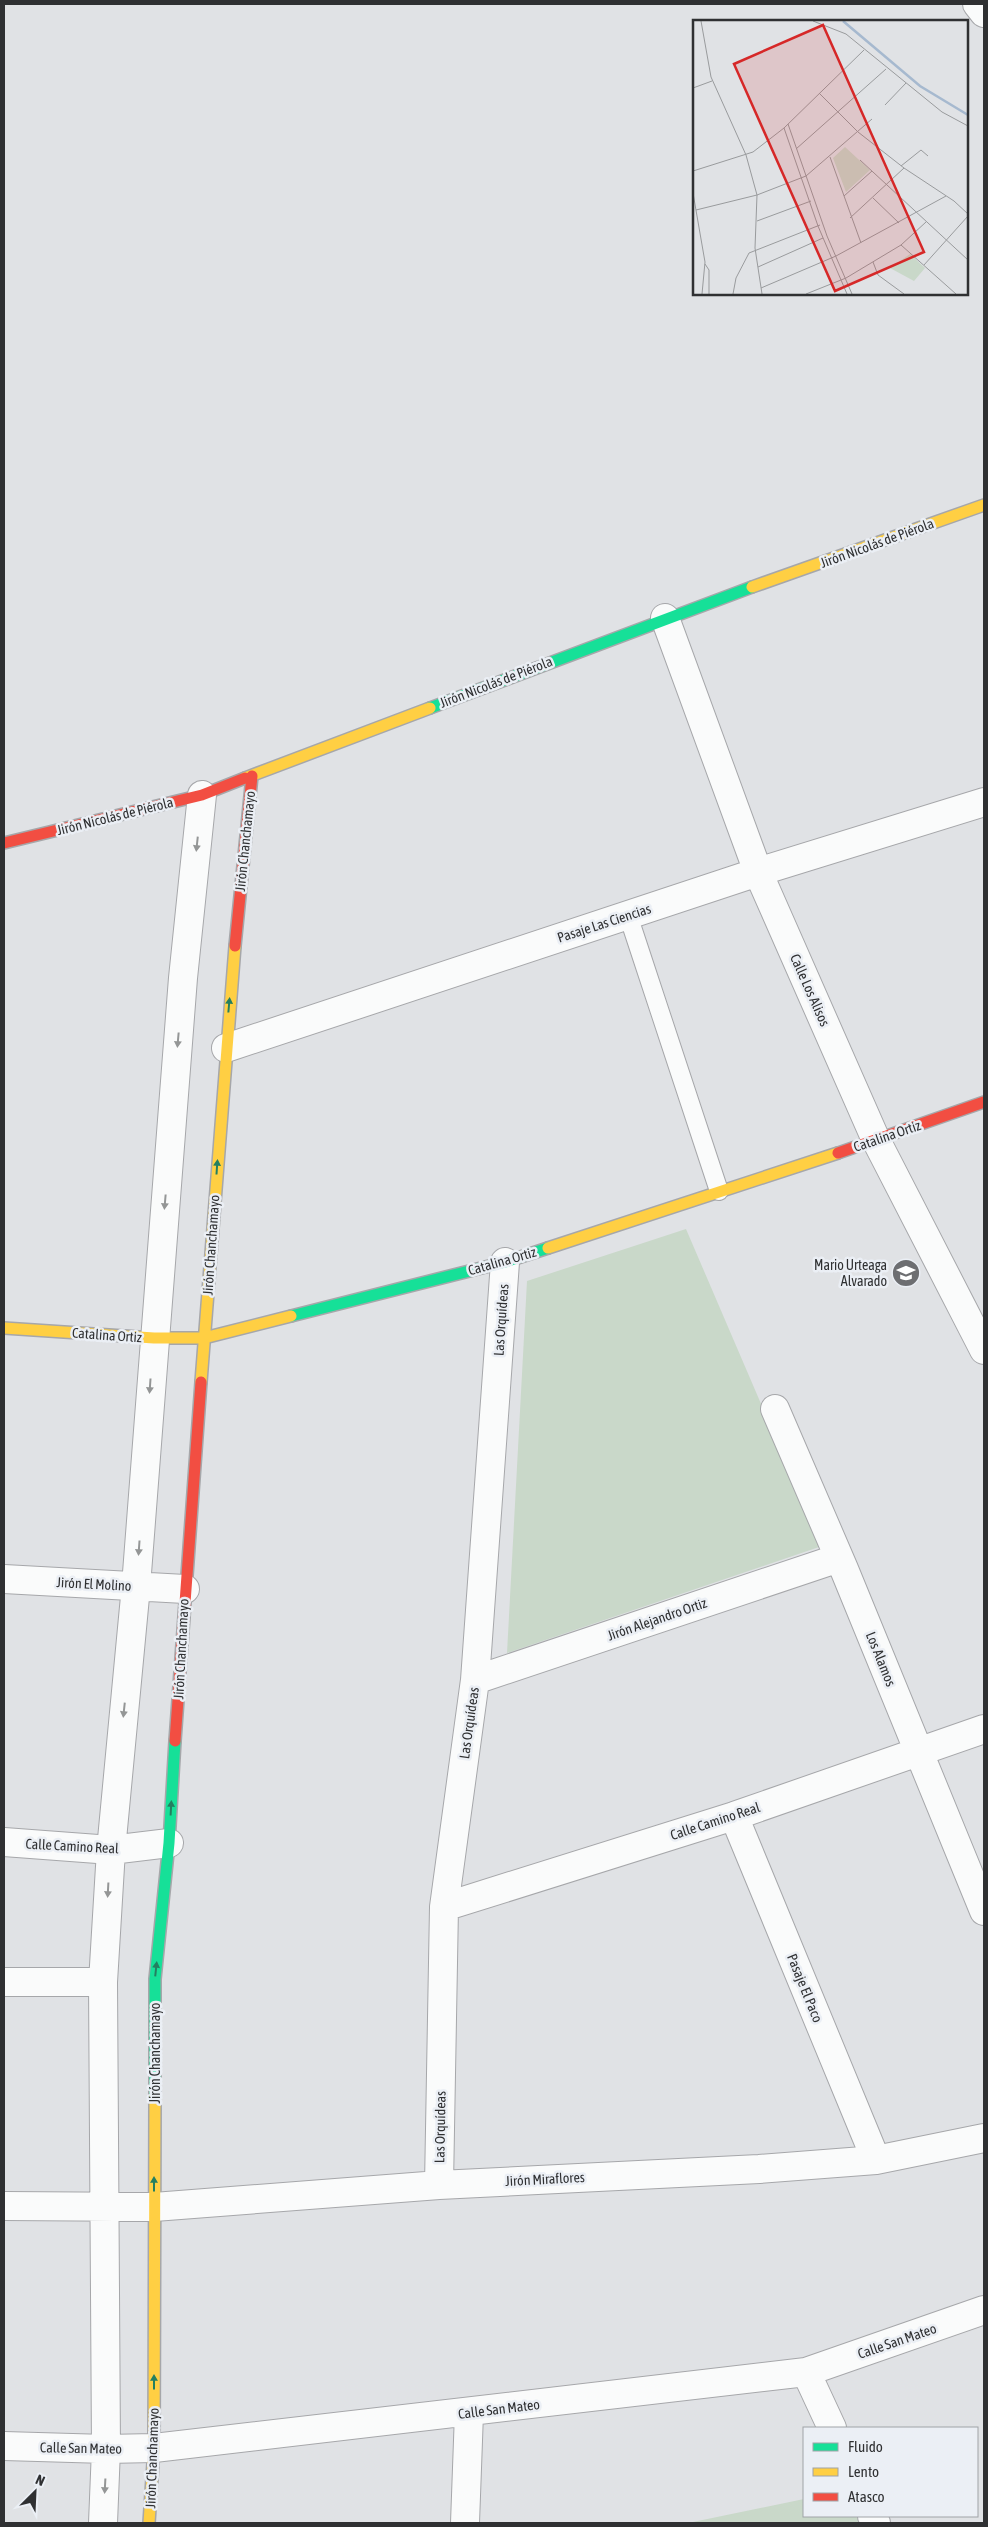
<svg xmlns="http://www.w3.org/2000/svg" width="988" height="2527" font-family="'Asap Condensed',sans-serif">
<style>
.green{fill:#c9d8c9}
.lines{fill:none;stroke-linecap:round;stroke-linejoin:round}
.lane-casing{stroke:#a6a7aa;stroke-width:20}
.street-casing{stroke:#a6a7aa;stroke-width:30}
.fast-casing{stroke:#a6a7aa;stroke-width:14}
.slow-casing{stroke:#a6a7aa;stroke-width:14}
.jam-casing{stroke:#a6a7aa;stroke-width:14}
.lane{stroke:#fafbfb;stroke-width:18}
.street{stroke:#fafbfb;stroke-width:28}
.fast{stroke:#16e098;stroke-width:11}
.slow{stroke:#ffcf43;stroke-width:11}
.jam{stroke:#f24e42;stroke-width:11}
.oneway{fill:#949696}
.oneway2{fill:#247f60}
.labels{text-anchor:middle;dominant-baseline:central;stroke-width:5;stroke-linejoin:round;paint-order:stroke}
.street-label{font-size:14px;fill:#2f3032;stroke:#ebeff5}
.poi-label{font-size:14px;fill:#2f3032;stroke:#ebeff5;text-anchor:end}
.inset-river{fill:none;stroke:#a6b9cf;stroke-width:2.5}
.inset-road{fill:none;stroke:#999b9d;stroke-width:1}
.view{fill:#d62828;fill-opacity:0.15;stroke:#d62828;stroke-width:2.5}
.inset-edge{fill:none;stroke:#2f3032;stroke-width:2.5}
</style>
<rect width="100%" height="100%" fill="#e0e2e5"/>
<!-- green -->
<path class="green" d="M686 1229 822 1546 507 1653 527 1281Z
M804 2499V2516H856L860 2523H688Z"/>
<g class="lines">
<defs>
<path id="lane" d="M628 915 719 1191"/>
<path id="street" d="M977 4 984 13
M665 618 758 872 876 1140 984 1350
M226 1048 758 872 984 802
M775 1409 844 1569 984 1911
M4 1579 185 1589
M475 1680 839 1558
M734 1816 876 2160
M4 1842 111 1850 169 1843
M444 1907 734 1816 984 1729
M4 1982H103
M439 2185 444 1907 475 1680 505 1262
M4 2206 154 2207 439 2185 759 2169 876 2160 984 2138
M806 2372 832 2428
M4 2446 106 2449 154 2448 806 2372 984 2310
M872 2516 876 2523
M103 2523 106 2449 103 1982 111 1850 136 1586 183 978 202 795
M465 2523 469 2413"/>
<path id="fast" d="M430 708 752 587
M291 1316 505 1262 548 1248
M155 2096V1979L169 1843 175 1741"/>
<path id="slow" d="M752 587 984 505
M245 778 430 708
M548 1248 838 1153
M4 1328 154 1338H204L291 1316
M201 1382 235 946
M149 2523 154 2448 155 2096"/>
<path id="jam" d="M4 843 202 795 245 778
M235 946 252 776
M838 1153 984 1102
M175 1741 201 1382"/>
</defs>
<!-- lane casing -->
<use href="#lane" class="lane-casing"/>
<!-- street casing -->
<use href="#street" class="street-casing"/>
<!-- fast casing -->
<use href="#fast" class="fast-casing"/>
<!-- slow casing -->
<use href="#slow" class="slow-casing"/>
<!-- jam casing -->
<use href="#jam" class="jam-casing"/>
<!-- lane -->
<use href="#lane" class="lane"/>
<!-- street -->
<use href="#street" class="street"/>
<!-- fast -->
<use href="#fast" class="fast"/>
<!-- slow -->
<use href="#slow" class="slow"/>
<!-- jam -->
<use href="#jam" class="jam"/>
</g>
<!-- one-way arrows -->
<defs><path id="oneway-solid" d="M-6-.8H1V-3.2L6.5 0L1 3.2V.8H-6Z" transform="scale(1.25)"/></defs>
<g class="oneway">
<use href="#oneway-solid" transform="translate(197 844) rotate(96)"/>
<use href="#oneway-solid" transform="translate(178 1040) rotate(95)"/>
<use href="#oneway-solid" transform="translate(165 1202) rotate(95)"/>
<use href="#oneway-solid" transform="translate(150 1386) rotate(94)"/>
<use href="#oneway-solid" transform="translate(139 1548) rotate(94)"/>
<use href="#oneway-solid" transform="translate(124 1710) rotate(96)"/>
<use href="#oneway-solid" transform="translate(108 1890) rotate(93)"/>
<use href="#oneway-solid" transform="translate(105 2486) rotate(93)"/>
</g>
<g class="oneway2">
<use href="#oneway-solid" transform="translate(229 1005) rotate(-85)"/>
<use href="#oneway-solid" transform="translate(217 1167) rotate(-86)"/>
<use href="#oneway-solid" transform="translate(171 1808) rotate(-87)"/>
<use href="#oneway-solid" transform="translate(156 1969) rotate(-84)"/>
<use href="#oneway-solid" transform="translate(154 2184) rotate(-90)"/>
<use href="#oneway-solid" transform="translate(154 2382) rotate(-90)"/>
</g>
<!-- icons -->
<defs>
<symbol id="school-disc" viewBox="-11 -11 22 22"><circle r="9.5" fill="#6d6e71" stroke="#ebeff5"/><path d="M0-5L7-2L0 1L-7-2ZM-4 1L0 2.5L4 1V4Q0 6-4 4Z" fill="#fff"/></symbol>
</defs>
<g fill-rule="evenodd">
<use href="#school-disc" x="890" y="1257" width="32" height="32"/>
</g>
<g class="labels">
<!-- street labels -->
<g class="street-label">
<text transform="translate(877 543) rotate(-20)">Jirón Nicolás de Piérola</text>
<text transform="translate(496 682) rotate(-21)">Jirón Nicolás de Piérola</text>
<text transform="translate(115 816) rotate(-14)">Jirón Nicolás de Piérola</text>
<text transform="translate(245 841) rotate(-84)">Jirón Chanchamayo</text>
<text transform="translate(604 923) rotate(-18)">Pasaje Las Ciencias</text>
<text transform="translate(810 990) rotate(66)">Calle Los Alisos</text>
<text transform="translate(887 1136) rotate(-19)">Catalina Ortiz</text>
<text transform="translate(211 1245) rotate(-86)">Jirón Chanchamayo</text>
<text transform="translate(502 1261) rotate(-16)">Catalina Ortiz</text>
<text transform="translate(501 1320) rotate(-86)">Las Orquídeas</text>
<text transform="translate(107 1335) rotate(4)">Catalina Ortiz</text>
<text transform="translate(94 1584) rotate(3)">Jirón El Molino</text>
<text transform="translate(657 1619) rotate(-19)">Jirón Alejandro Ortiz</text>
<text transform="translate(181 1649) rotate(-87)">Jirón Chanchamayo</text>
<text transform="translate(881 1659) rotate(68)">Los Alamos</text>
<text transform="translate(469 1723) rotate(-82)">Las Orquídeas</text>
<text transform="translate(715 1821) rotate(-18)">Calle Camino Real</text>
<text transform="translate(72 1846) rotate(3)">Calle Camino Real</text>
<text transform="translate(805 1988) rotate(68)">Pasaje El Paco</text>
<text transform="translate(155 2053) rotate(-90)">Jirón Chanchamayo</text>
<text transform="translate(440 2127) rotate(-89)">Las Orquídeas</text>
<text transform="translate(545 2179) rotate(-3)">Jirón Miraflores</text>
<text transform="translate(897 2341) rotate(-19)">Calle San Mateo</text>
<text transform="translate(499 2409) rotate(-7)">Calle San Mateo</text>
<text transform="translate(81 2448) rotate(1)">Calle San Mateo</text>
<text transform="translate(152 2458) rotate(-88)">Jirón Chanchamayo</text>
</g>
<!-- poi labels -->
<g class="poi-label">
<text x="887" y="1265">Mario Urteaga<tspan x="887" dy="16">Alvarado</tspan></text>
</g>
</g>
<!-- overview -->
<g transform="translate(693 20)">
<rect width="275" height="275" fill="#e0e2e5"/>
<path d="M152 127 177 150 153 172 140 138ZM217 234 232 248 221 261 197 248Z" fill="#c9d8c9"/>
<path class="inset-river" d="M150 1 227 66 275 95"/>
<path class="inset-road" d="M8 1 18 57 53 135 64 175 62 228 69 274M120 1 153 14 249 92 275 106M0 68 19 61M126 73 165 112 211 148 261 181 275 194M192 85 213 63M95 104 134 216 159 274M91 108 125 206 154 274M103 129 193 49M137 137 168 223M167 140 275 240M208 146 228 130 235 136M0 151 60 132 91 108 171 30M0 173 12 242 9 274M151 176 179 151M180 178 206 203M3 190 64 175 113 156 179 99M157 198 211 148M64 201 118 181M208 225 263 274M180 242 185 255 211 274M12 244 16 250V274M231 245 275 196M65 247 130 218M68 268 143 236 253 176M40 274 43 258 56 233 127 205M113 274 153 258 208 225 233 202"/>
<path class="view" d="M130 5 231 232 142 271 41 44Z"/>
<rect width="275" height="275" class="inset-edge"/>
</g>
<!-- border -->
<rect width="988" height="2527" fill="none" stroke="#2f3032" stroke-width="10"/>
<!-- legend -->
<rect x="803" y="2427" width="175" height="90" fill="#ebeff5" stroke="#a0a3a7"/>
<rect x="813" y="2443" width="25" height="8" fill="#16e098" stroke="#a0a3a7"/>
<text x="848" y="2452" font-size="15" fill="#2f3032">Fluido</text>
<rect x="813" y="2468" width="25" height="8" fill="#ffcf43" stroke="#a0a3a7"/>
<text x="848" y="2477" font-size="15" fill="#2f3032">Lento</text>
<rect x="813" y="2493" width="25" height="8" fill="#f24e42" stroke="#a0a3a7"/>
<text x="848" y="2502" font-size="15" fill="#2f3032">Atasco</text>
<!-- north arrow -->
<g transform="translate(35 2492) rotate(24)" stroke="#ebeff5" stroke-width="4" paint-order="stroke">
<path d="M0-4L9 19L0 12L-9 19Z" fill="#2f3032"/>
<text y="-8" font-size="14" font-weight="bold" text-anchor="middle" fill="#2f3032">N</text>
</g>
</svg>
